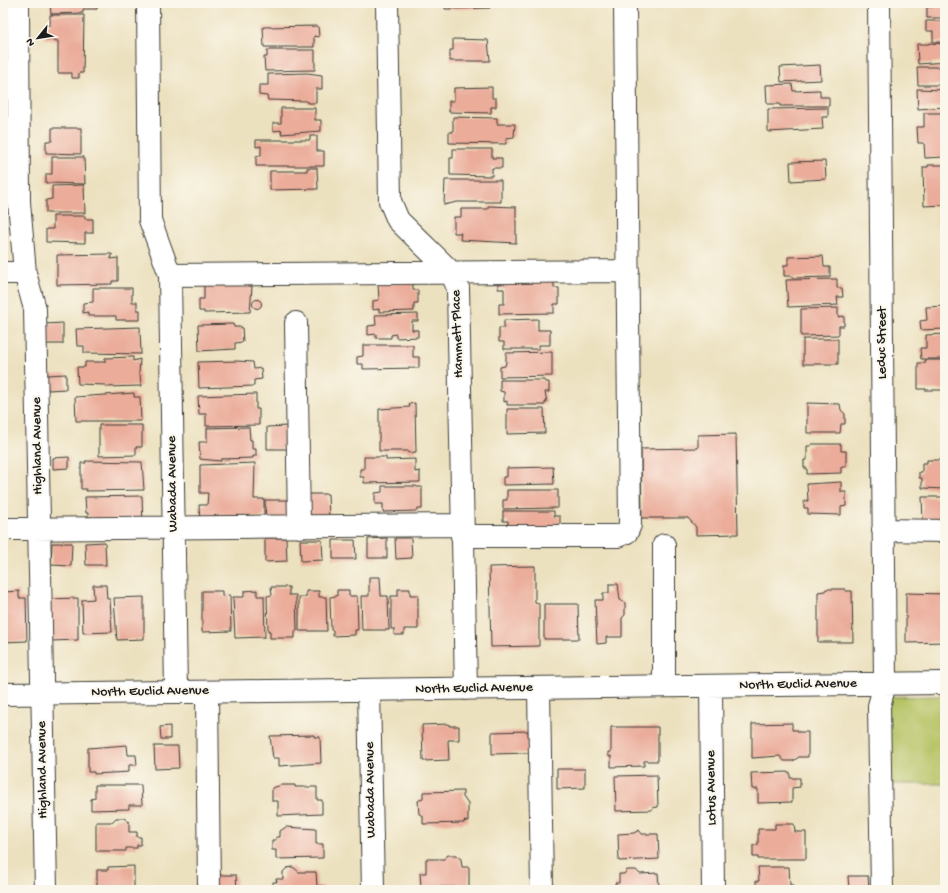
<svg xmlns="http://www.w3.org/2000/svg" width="948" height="893" font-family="'Gochi Hand',sans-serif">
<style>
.green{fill:#b6c365;stroke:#697040}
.building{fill:#ebac9a}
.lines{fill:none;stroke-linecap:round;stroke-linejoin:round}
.minor-casing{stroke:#3b3a34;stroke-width:24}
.minor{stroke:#fff;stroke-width:22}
.labels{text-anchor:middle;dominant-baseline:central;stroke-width:4;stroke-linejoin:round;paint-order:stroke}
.street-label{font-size:14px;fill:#1c1c1c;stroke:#fbf7ec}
</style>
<rect width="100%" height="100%" fill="#fbf7ec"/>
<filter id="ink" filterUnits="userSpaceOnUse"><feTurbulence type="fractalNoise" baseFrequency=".025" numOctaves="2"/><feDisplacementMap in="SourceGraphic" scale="8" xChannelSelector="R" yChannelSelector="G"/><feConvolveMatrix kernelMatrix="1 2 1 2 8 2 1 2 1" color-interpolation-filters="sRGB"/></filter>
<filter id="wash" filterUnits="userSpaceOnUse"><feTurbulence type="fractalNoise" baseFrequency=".012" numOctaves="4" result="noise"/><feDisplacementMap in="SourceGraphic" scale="16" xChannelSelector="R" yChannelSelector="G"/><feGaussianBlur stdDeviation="0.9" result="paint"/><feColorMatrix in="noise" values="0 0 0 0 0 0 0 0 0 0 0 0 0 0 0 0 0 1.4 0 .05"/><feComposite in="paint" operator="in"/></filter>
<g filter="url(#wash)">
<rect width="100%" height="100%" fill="#ece1bf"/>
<!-- green -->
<path class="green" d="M945 696V784H887V697Z"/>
<g id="blocks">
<!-- building -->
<path class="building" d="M50 3H97V9H83V13L51 14Z
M445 3H490V8L445 9Z
M933 3H945V18H927V7H933Z
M50 15H84L83 73H79V78H72V73H58V41L45 39V25H50Z
M926 21H945V42H933V31H926Z
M318 26 319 37 314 36V47H264L263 27Z
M453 39 488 40 490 61H450V50H453Z
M929 43 945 44V62L918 64 917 44H929Z
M267 50H315V70L265 71 264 57H267Z
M820 65 821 80 781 82 780 67Z
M917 67H945V85H918Z
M307 73 322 75V89H316V103H307V101L268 100 267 96 259 95V85H268V74Z
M792 84 793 91 820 90V97H829V106H780V104H767L766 85Z
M492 87V98H496V107H491V113L449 112V101H454V88Z
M917 89 945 90V107L918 109Z
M281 108H315V120H321V131L281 134 282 130 273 131V123H281Z
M828 108V117H822L823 129 768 132V109Z
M924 113H945V157L925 158 924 143H918L917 127H924Z
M453 117 497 118V124H515L514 137 506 138V144L449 143V132H453Z
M52 128H81V154L46 153V141H52Z
M310 136H317V151H324V166H256V156L261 155V146L256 147V140H310Z
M453 149H492V158H502V168H492V176L450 175V158H453Z
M52 157H84L85 184 46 183V174H52Z
M825 161 826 179 791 181 790 162Z
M928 165H945V205L924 206 923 167H928Z
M307 168H317L318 189 270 190V171H307Z
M445 180H501V202H457L444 205Z
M84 185 85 213H46V200L52 199V186Z
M488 206 516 207V243L460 240 461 233H454V217H461V209H488Z
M53 216H85V219H93V233H85V243L46 242V229H53Z
M112 254 111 259 118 258V281H112V284L57 285V255Z
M823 256 824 267H830V277L792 278 791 276H784V265H788V257Z
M498 278 554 280V288H559V304H554V313L499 314V304H504V289H498Z
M837 279V288H842L843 297H837L838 305 788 307 786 280Z
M248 282V286H252L250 312 204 313V311H199V299H204V283Z
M413 283V290H418V303H414V311L379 312V309L373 310V301L379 300 378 284Z
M93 288H132V302H137V310H140V320H116V316H88V312L83 313V303L93 302Z
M252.5 304a4.5 4.5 0 1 1 9 0a4.5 4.5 0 1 1-9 0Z
M945 306V329L921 330 920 321 927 320 926 307Z
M838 308V317L844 316V326H839V335L801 336V309Z
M418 314V321H412V330H418V337L396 338V334L391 335V338H376V334L368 335V326L376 325 375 315Z
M538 319V330H550V345H539V349H504V342H499V328H504V320Z
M63 323V344H44V324Z
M233 324 234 327H242L243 342 235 343V349L199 351 198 325Z
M140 327 141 354 84 353V346H77L76 329Z
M945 334V359H921L920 348H926V335Z
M803 339H838V364H803Z
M363 345H413V357H419V368L363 369V364H357V357L363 356Z
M552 352V376L500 377V367L505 366 506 362V353Z
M133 357V361L140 359 139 374H140L141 386 105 387 106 385 78 384 77 367H85V362H105V358Z
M925 360H945V390H925L926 389H918V363H925Z
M237 361 253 362 254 369 261 368 262 379 254 380V386L199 388 198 362Z
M66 374V389L48 390 47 375Z
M500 380H544L545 382H549V392H545L547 402H545V405H507V401L504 402V392L500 391Z
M134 393V397H140L141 421H76L75 397Z
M256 394V409H259V425L206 426V414H199L198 396Z
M415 403 416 452 408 453V451H379V409L410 407 409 404Z
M807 403 840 404 841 410 845 414V424H841L840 433H807Z
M507 409H544L545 433 507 434Z
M99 425H142V447H136V455L99 456Z
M288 426V449H267V427Z
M249 427 250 440H252V449H256V456H253V458L221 459V461L200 459 199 442H207V428Z
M736 434 738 534 696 535V527L688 518H642L641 449 698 448V435Z
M812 444H841V451H846V467H841V473L807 474V468H804V460H807V446H811Z
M69 457V468L53 469V458Z
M364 457H386V460L415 459V472L420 471V482L364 483V477H360V469H364Z
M927 460H945V489L922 488V478H919V472H922V463H927Z
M85 461 142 462 144 490 86 491V489H81V463H86Z
M255 463 254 499H264V517L200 523 199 505H207L208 493H200V465Z
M553 467 554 484 503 485V477H507V468Z
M841 482V492H846V506L841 507V515L808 514V508H804V501H808L807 484Z
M382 486H416L417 487H422V509H417V511L383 512V504H375V493L382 492Z
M507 490H558V508L503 509V500H507Z
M309 494H328L329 518H309Z
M142 496 143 526H93V517H88V513H86L85 497Z
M922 497H945V522H923Z
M265 500H295V522H266Z
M503 511H554V516H560V524L554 525V532H508V521H503Z
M265 538H286L287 561 265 562Z
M387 538V558H368V539Z
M395 538H411L412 558 396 559Z
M300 540H322L323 560 301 561Z
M333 540H355L356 559H333Z
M105 542 106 565H86L85 543Z
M52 543H72L71 566 51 565Z
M535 566V602L539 604V646L491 647 489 567Z
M369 577H380L381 596H388L389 630H362L361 596H369Z
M609 584H618L620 600 625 603V615L622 618V637H606V643L597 644 595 600H603V593H609Z
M93 585H106L107 599H110L112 632 83 633 82 600 94 599Z
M271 587H289V595H296L297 631H295V638H270V631H268L267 596 272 595Z
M398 589H410V595H418V629H404V635H394V629H391V596H398Z
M826 589H845V591H852L853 642H818V592L825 591Z
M257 590V596H264L265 637 235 638 233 597H244V591Z
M337 590H349V596H357L358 630H355V635L333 636V630H331L330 597 337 596Z
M19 591V598H26L27 641 3 642V592Z
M202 591H222V596L230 595 231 631 202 632Z
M306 591H319V597H326L327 631H299V597H306Z
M906 593 945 594V642L906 643Z
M144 597V639L117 640 114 598Z
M78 598V640L51 641 49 599Z
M544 604H578L579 639H544Z
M792 723V730H798V732H808V757H799L793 761H784L780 756 752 758V724Z
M449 724V726H459V740H448L449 760 423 761 422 725Z
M170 726V739H161L160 727Z
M611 727H658V761H644V766L611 767V756H608V752H611Z
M528 731 529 753 492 754V732Z
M314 735V737H320L321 763 279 766V758H273L270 736Z
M127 745 128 755H136L137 765H129V772L94 774V772H88V748Z
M154 746H178L179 768 155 769Z
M557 769H585V788L557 789Z
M790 772V778H800V787L792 788V802L758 803V789H752L751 773Z
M657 775 658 807 652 808V810L616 811 615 776Z
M95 785H141L142 805H129V809L91 810V799L95 798Z
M282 785H295V787H317V800H322V814L278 816V801H272V788Z
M463 791V797L468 804V822L464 821V823L423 824V816L419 814 418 801 423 798V792Z
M116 818H124L129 822V832H137V837H141V845H137V848H126V851H96V822H112Z
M775 824H794L795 832H806V859H758V857H753V845H758V829H775Z
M286 827 316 829V844H323V858L276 859V850H272V840H276V837H280V831Z
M639 830 642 834H658L659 859 619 861 618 834 634 833Z
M448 855H456L461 859 462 867H469V887H421L420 873H426V859H444Z
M134 866V890H97V870H108V867Z
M293 867 299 872H316L317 886H323V890H273V882H277L276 879H283V872L287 868Z
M758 867H789L790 885H793L794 890H756V881H759Z
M627 870H636L640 874 658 873 659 887 666 886V890H615V883H619V874H624Z
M214 875H236L237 890H214Z
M848 876H868L869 890H849Z"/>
</g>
</g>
<g filter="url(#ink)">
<use href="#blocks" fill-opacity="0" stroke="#3b3a34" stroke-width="1"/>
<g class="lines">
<defs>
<path id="minor" d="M18 3 19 202 25 273 35 309 46 890
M148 3 150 220 170 275 628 271
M387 3 390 201 398 220 451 272 458 288 466 689
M879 3 885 684 879 706 882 890
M3 273H25
M170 275 176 692
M296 323 299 527
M3 529 462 525
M883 530 945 531
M462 536H618L627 532 630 525 625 3
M664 545V686
M711 686 713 890
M539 688 542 890
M369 690 373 890
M207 692 209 890
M3 694 945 683"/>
</defs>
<!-- minor casing -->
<use href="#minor" class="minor-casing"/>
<!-- minor -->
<use href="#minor" class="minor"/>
</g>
</g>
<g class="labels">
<!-- street labels -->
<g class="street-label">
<text transform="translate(458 334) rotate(-92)">Hammett Place</text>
<text transform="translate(882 343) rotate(-90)">Leduc Street</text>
<text transform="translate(38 446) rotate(-91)">Highland Avenue</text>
<text transform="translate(173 484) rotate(-91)">Wabada Avenue</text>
<text transform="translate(798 685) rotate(-1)">North Euclid Avenue</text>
<text transform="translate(474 689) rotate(-1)">North Euclid Avenue</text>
<text transform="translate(150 692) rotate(-1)">North Euclid Avenue</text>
<text transform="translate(43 770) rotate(-91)">Highland Avenue</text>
<text transform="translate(712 788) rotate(-91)">Lotus Avenue</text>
<text transform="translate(371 790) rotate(-91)">Wabada Avenue</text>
</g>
</g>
<!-- margin -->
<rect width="948" height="893" fill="none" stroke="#fbf7ec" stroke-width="16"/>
<!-- north arrow -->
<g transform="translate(38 38) rotate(240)" stroke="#fbf7ec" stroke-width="3" paint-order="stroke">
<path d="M0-3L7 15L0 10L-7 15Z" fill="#1c1c1c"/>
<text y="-6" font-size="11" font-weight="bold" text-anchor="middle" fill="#1c1c1c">N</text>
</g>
</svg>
